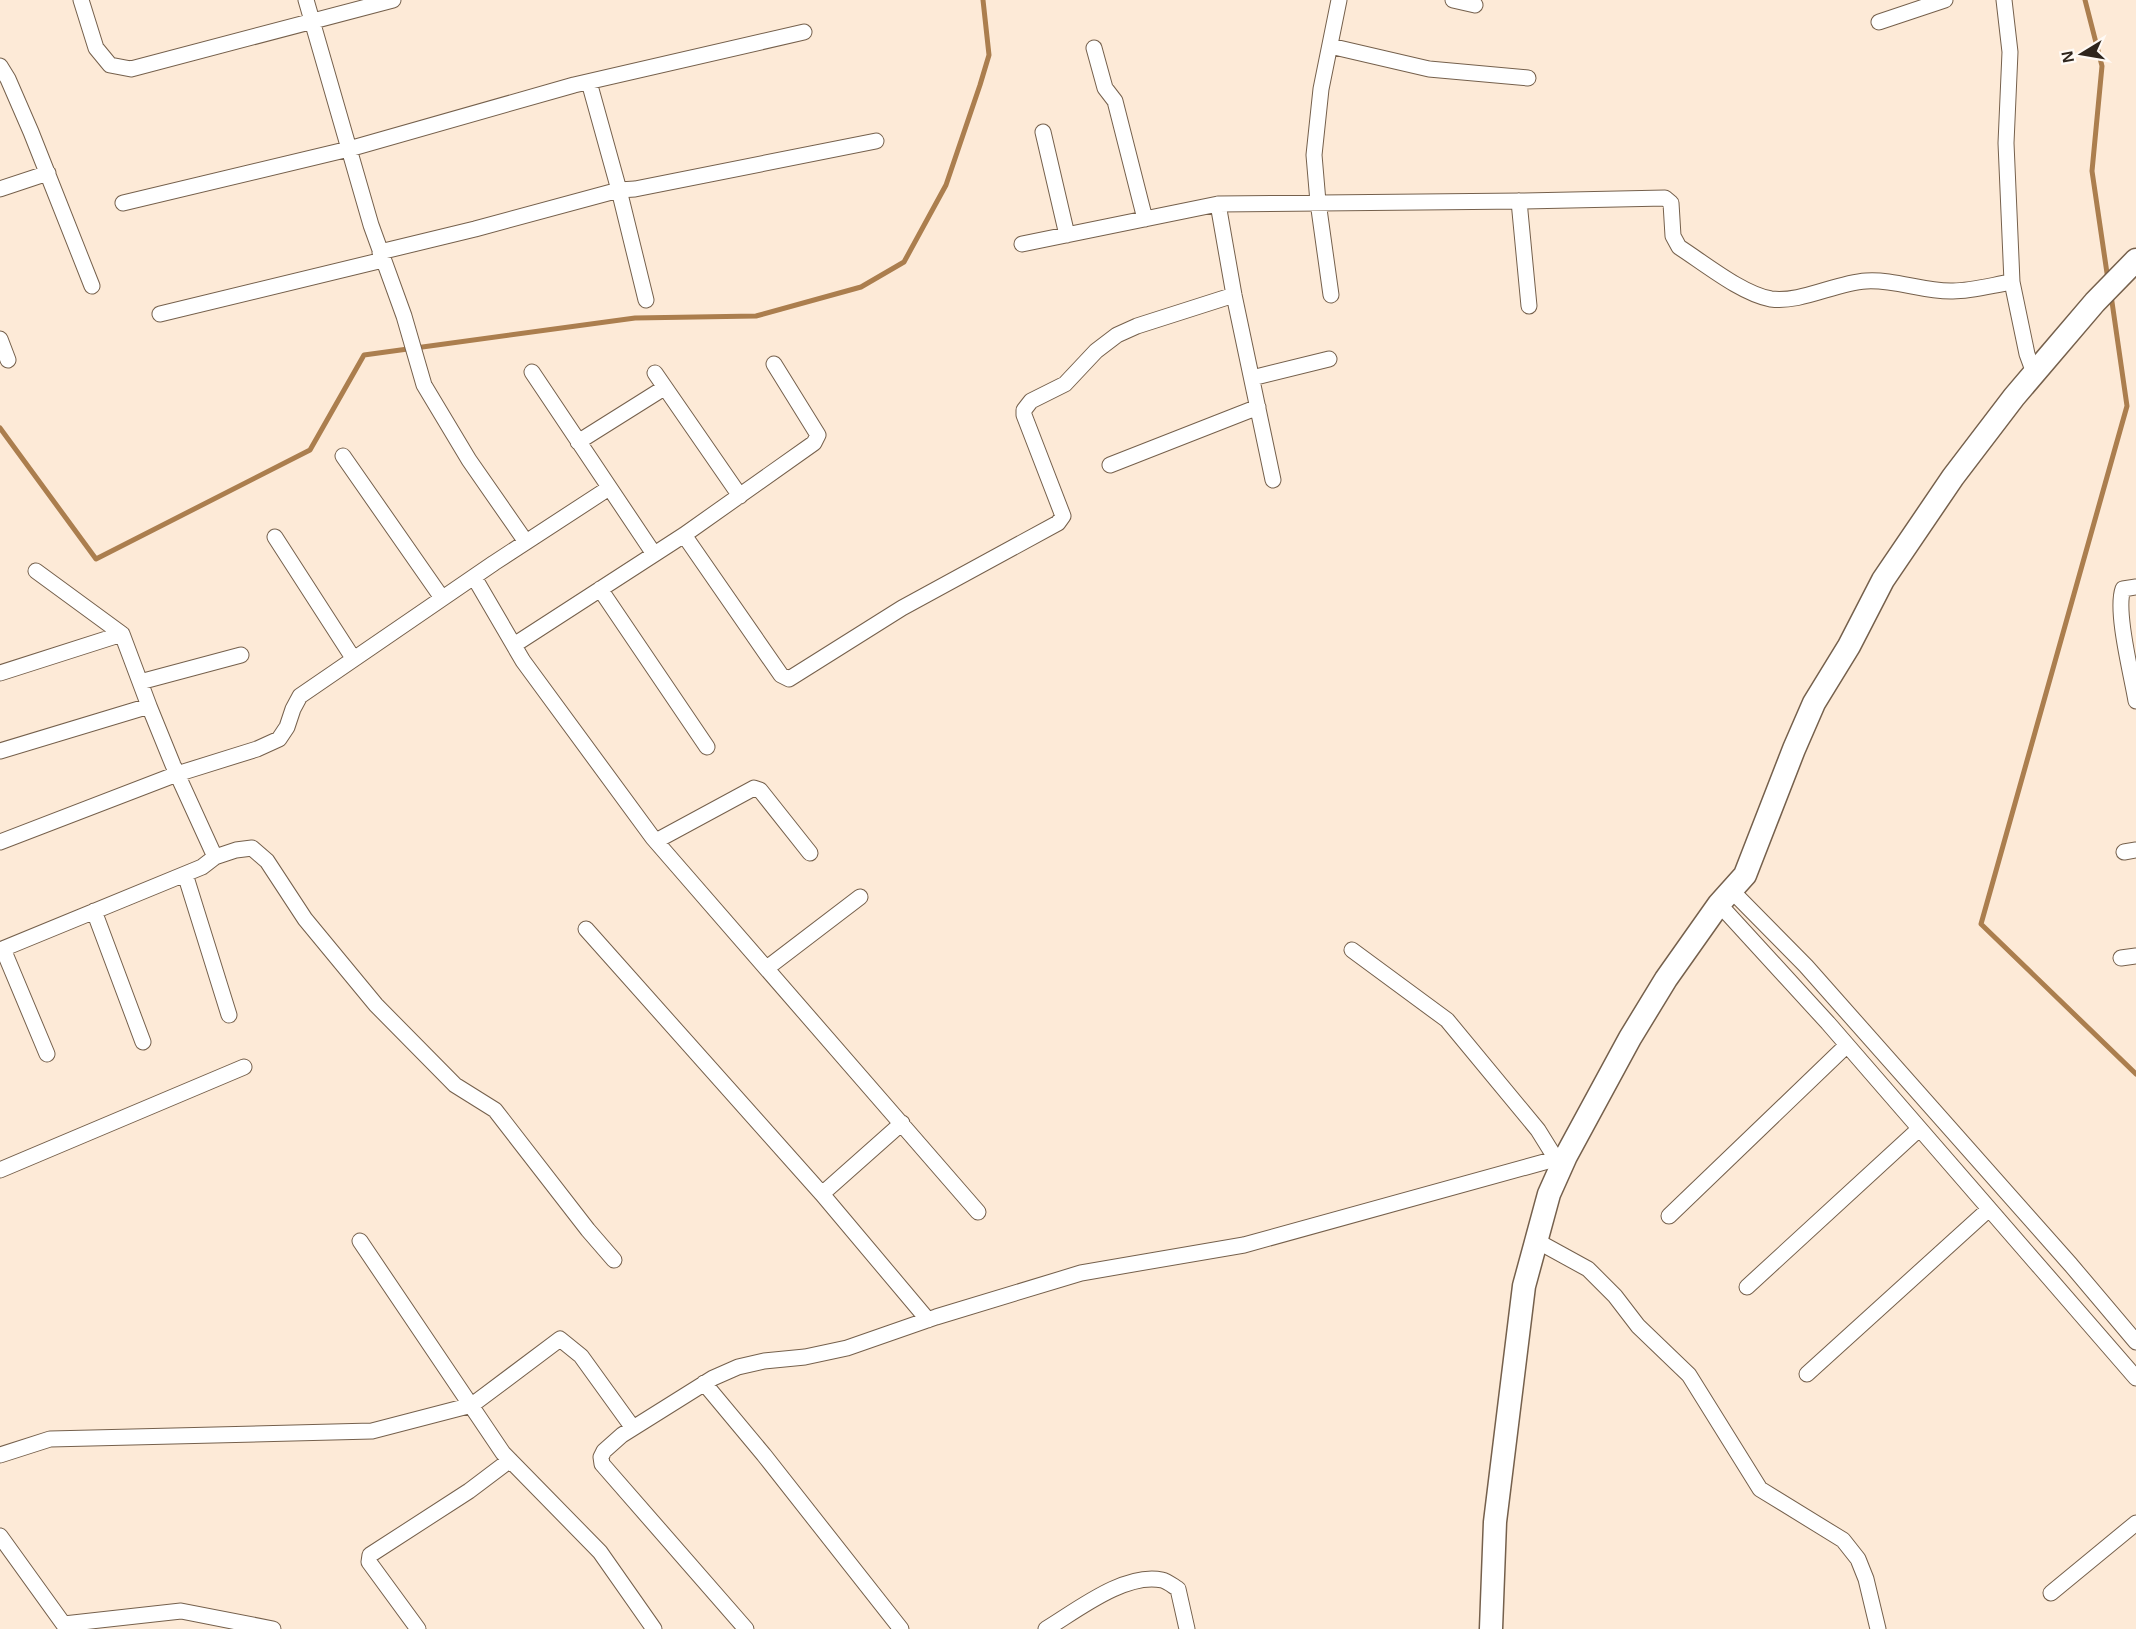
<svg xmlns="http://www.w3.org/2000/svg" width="2136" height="1629" font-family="Arial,sans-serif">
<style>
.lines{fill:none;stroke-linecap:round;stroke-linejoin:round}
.stream{stroke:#ab7e4e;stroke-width:5}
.minor-casing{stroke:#75604c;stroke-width:17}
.secondary-casing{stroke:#75604c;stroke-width:25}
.minor{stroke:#fff;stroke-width:15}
.secondary{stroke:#fff;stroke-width:22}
</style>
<rect width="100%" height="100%" fill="#fdead7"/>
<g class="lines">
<!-- stream -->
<path class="stream" d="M2085 0 2102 66 2092 171 2108 280
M2111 295 2127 406 1981 924 2136 1074
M0 428 96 559 310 450 364 355 635 318 756 316 861 287 904 262 946 185 980 85 989 55 983 0"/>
<defs>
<path id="minor" d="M81 0 96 48 110 65 131 69 393 0
M306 0 371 225 404 316 424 385 469 460 526 542
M1453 0 1475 5
M2004 0 2010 52 2006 143 2012 282 2027 354 2034 373
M1879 22 1945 0
M1330 46 1429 69 1528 78
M1094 48 1105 88 1115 101 1145 219
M0 66 8 79 31 132 92 286
M589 82 619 190 646 300
M1043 132 1067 235
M0 189 48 173
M1519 201 1529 306
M123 203 349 149 574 85 804 32
M1218 204 1234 295 1273 480
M1022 244 1218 204 1522 201 1665 198 1671 203 1673 236 1679 247C1704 263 1742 294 1771 299 1801 303 1835 283 1866 281 1895 279 1924 292 1953 291 1972 291 1993 285 2012 282
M380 252 475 229 619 190 635 189 876 141
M1331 295 1318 202 1314 155 1321 89 1339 0
M160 314 383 260
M0 339 8 360
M532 372 654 554
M655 373 740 496
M1252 378 1329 359
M578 442 664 388
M343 456 442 598
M1110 465 1258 407
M684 535 781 675 789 679 902 608 1058 523 1063 516 1024 415V410L1031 401 1065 384 1096 351 1117 335 1137 326 1234 295
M275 537 353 658
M36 571 122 634 149 706
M474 577 523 661 653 838 978 1212
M2136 587 2123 589C2115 611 2132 676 2136 701
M600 589 707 747
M514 645 684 535 814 443 818 435 774 364
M0 673 122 634
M140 682 241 655
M0 751 149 706 173 765 215 857 202 867 0 950
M656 841 754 788 760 790 810 853
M0 842 177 774 257 749 279 739 287 727 293 709 300 696 494 563 609 488
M2124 852 2136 850
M215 857 236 850 252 848 267 861 305 919 376 1005 455 1085 495 1110 588 1230 614 1260
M185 874 229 1015
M1732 891 1806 966 2071 1265 2136 1342
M1719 904 1828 1023 2136 1378
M94 911 143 1042
M586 929 822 1194 928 1320
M3 949 47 1054
M1352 950 1447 1020 1538 1130 1556 1159
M2121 958 2136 956
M767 968 860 897
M0 1170 244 1067
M822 1194 902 1123
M1669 1216 1847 1045
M360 1241 503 1453 600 1552 654 1629
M1537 1241 1588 1269 1615 1296 1638 1326 1689 1375 1760 1489 1843 1540 1858 1559 1866 1579 1878 1629
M1747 1287 1919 1129
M1807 1374 1989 1209
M704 1383 764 1455 901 1629
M0 1455 50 1439 372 1431 472 1405 560 1339 581 1356 633 1428
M0 1536 67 1629
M2051 1593 2136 1523
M64 1624 181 1611 273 1629
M418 1629 369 1562 370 1555 469 1491 510 1460
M746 1629 602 1464 601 1457 604 1451 622 1435 713 1378 738 1367 764 1361 805 1357 847 1348 936 1317 1081 1273 1244 1245 1566 1156
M1046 1629C1076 1611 1125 1572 1162 1580 1167 1581 1173 1586 1178 1589L1187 1629"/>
<path id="secondary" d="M1491 1629 1495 1522 1524 1286 1549 1194 1566 1156 1630 1038 1666 979 1719 904 1745 875 1794 749 1814 703 1849 646 1883 580 1953 477 2014 397 2095 302 2136 260"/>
</defs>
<!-- minor casing -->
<use href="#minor" class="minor-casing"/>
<!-- secondary casing -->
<use href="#secondary" class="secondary-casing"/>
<!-- minor -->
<use href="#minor" class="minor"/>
<!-- secondary -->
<use href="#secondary" class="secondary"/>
</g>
<!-- north arrow -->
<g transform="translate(2082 54) rotate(259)" stroke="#fffaf5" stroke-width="4.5" paint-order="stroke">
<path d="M0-4.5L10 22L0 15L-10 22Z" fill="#2e251d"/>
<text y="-9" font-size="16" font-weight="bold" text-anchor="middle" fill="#2e251d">N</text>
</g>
</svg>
